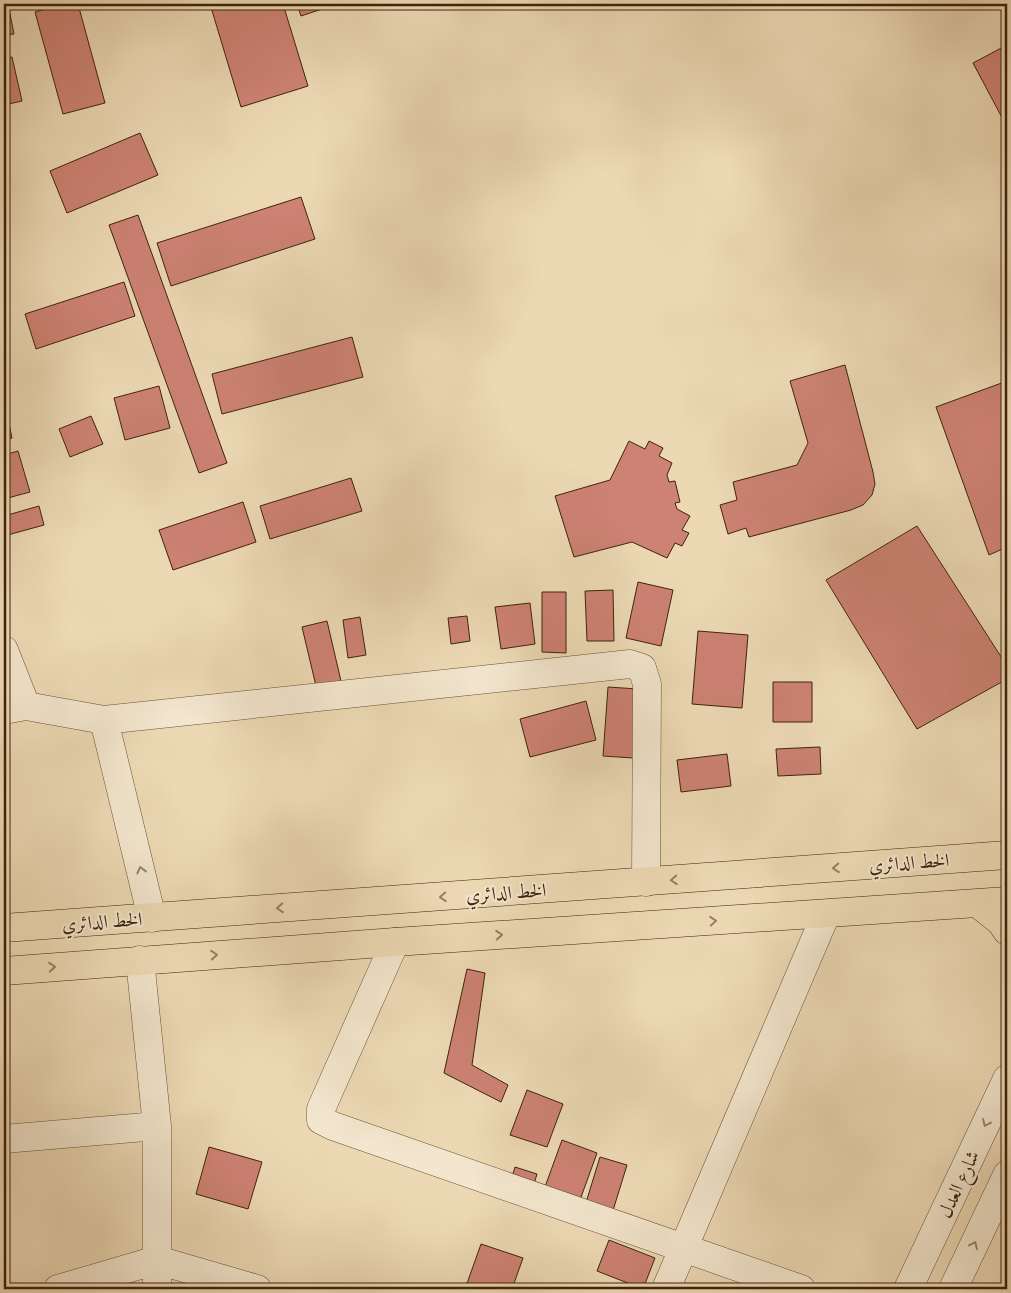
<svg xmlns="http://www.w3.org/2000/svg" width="1011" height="1293" font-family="'Gentium Book Plus',Amiri,serif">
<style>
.building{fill:#cd8274;stroke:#3f220c}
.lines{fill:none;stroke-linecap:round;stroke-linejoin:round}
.minor-casing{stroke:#6a5036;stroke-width:29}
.major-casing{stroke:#3f220c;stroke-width:29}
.minor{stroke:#f3e6ce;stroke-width:28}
.major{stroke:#ecd9b4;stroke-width:28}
.oneway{stroke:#967e60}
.oneway2{stroke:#99846d}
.labels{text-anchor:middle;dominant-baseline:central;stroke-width:4;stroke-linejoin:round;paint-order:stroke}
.street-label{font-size:19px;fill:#3f220c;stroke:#f3e6ce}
</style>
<rect width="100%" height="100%" fill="#ecd9b4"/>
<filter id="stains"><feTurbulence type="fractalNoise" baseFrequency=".004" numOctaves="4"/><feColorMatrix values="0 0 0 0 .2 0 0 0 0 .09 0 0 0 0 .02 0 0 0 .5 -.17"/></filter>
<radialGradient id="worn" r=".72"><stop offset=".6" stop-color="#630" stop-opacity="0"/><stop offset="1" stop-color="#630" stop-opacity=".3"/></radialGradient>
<!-- building -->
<path class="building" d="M4 4H8L14 34 4 35Z
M64 4H78L105 103 63 114 35 12Z
M210 4H283L308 86 241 107Z
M297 4H337L301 16Z
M1005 46 1007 50V127L973 63Z
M12 57 22 101 4 105V59Z
M140 133 158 175 67 213 50 171Z
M301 197 315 239 171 286 157 243Z
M138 215 227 463 199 473 109 225Z
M124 282 135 316 36 349 25 314Z
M352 337 363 377 222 414 212 374Z
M845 365 873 472 875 484 872 495 863 505 851 510 749 537 746 528 728 534 720 505 737 500 733 482 797 465 808 443 790 381Z
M1007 381V547L989 555 936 407Z
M159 386 170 428 125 440 114 398Z
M4 400 12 438 4 440Z
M91 416 103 444 70 457 59 429Z
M629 441 645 449 649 441 663 448 659 456 672 463 667 475 669 482 675 481 680 502 675 503 677 509 690 516 682 530 689 533 682 546 675 543 667 558 632 542 574 557 555 496 610 480Z
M18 451 30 492 4 499V455Z
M351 478 362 511 270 539 260 506Z
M243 502 256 542 173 570 159 530Z
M39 506 44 525 4 536V516Z
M917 526 1007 666V679L917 729 826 580Z
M638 582 673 590 661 646 626 638Z
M613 590 614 641H587L585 591Z
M542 592H566V653L542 652Z
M530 603 535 644 501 649 495 607Z
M467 616 470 641 451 644 448 618Z
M360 617 366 655 348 658 343 620Z
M327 621 341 681 316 686 302 627Z
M698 631 748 635 742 708 692 704Z
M773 682H812V722H773Z
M608 687 653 690 648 759 603 756Z
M586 701 596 740 530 757 520 719Z
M820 747 821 774 778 776 776 749Z
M727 754 731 786 681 792 677 760Z
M467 969 485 973 472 1065 508 1085 501 1102 444 1073Z
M527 1090 563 1104 547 1147 510 1135Z
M562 1140 597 1153 576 1211 541 1198Z
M209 1147 262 1162 248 1209 196 1194Z
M600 1157 627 1165 611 1217 584 1209Z
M515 1167 537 1174 531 1194 509 1187Z
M609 1240 655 1258 643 1289 597 1271Z
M481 1244 523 1258 512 1289H465Z"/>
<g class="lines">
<defs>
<path id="minor" d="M4 650 26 706
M4 710 26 706 104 720 630 664 642 668 647 684 646 882
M104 720 152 918
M395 942 321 1109V1120L333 1126 801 1289
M140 960 157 1126V1289
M4 1139 157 1126
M58 1289 157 1260 257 1289
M666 1289 826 914
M908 1289 1007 1079
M953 1289 1007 1175"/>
<path id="major" d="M977 903 1001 922 1007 931
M4 928 1007 855
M4 971 395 942 1007 901"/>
</defs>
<!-- minor casing -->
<use href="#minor" class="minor-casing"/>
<!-- major casing -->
<use href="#major" class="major-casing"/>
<!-- minor -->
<use href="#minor" class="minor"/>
<!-- major -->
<use href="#major" class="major"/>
</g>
<!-- one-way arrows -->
<defs><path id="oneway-chevron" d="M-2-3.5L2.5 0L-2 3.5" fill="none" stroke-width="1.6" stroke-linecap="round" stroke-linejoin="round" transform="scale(1.25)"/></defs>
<g class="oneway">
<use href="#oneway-chevron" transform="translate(836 868) rotate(176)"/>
<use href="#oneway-chevron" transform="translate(674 880) rotate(176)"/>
<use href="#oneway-chevron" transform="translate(443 897) rotate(176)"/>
<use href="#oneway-chevron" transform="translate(280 908) rotate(176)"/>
<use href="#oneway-chevron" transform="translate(713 921) rotate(-4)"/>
<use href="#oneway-chevron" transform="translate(499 935) rotate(-4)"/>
<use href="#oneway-chevron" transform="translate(214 955) rotate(-4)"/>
<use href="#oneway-chevron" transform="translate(52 967) rotate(-5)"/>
</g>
<g class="oneway2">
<use href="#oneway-chevron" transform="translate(141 870) rotate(-104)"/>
<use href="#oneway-chevron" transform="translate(986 1123) rotate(115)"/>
<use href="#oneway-chevron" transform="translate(974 1245) rotate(-65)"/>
</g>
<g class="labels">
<!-- street labels -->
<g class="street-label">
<text transform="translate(909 862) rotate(-4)">الخط الدائري</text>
<text transform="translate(506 892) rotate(-4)">الخط الدائري</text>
<text transform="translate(102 921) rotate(-4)">الخط الدائري</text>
<text transform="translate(958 1184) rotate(-65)">شارع العدل</text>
</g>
</g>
<!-- margin -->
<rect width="1011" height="1293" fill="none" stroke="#ecd9b4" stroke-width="20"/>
<rect x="5" y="5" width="1001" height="1283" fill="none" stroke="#3f220c" stroke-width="2.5"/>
<rect x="10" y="10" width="991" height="1273" fill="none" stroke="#3f220c"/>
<rect width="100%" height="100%" filter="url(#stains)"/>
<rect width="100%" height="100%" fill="url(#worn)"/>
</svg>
